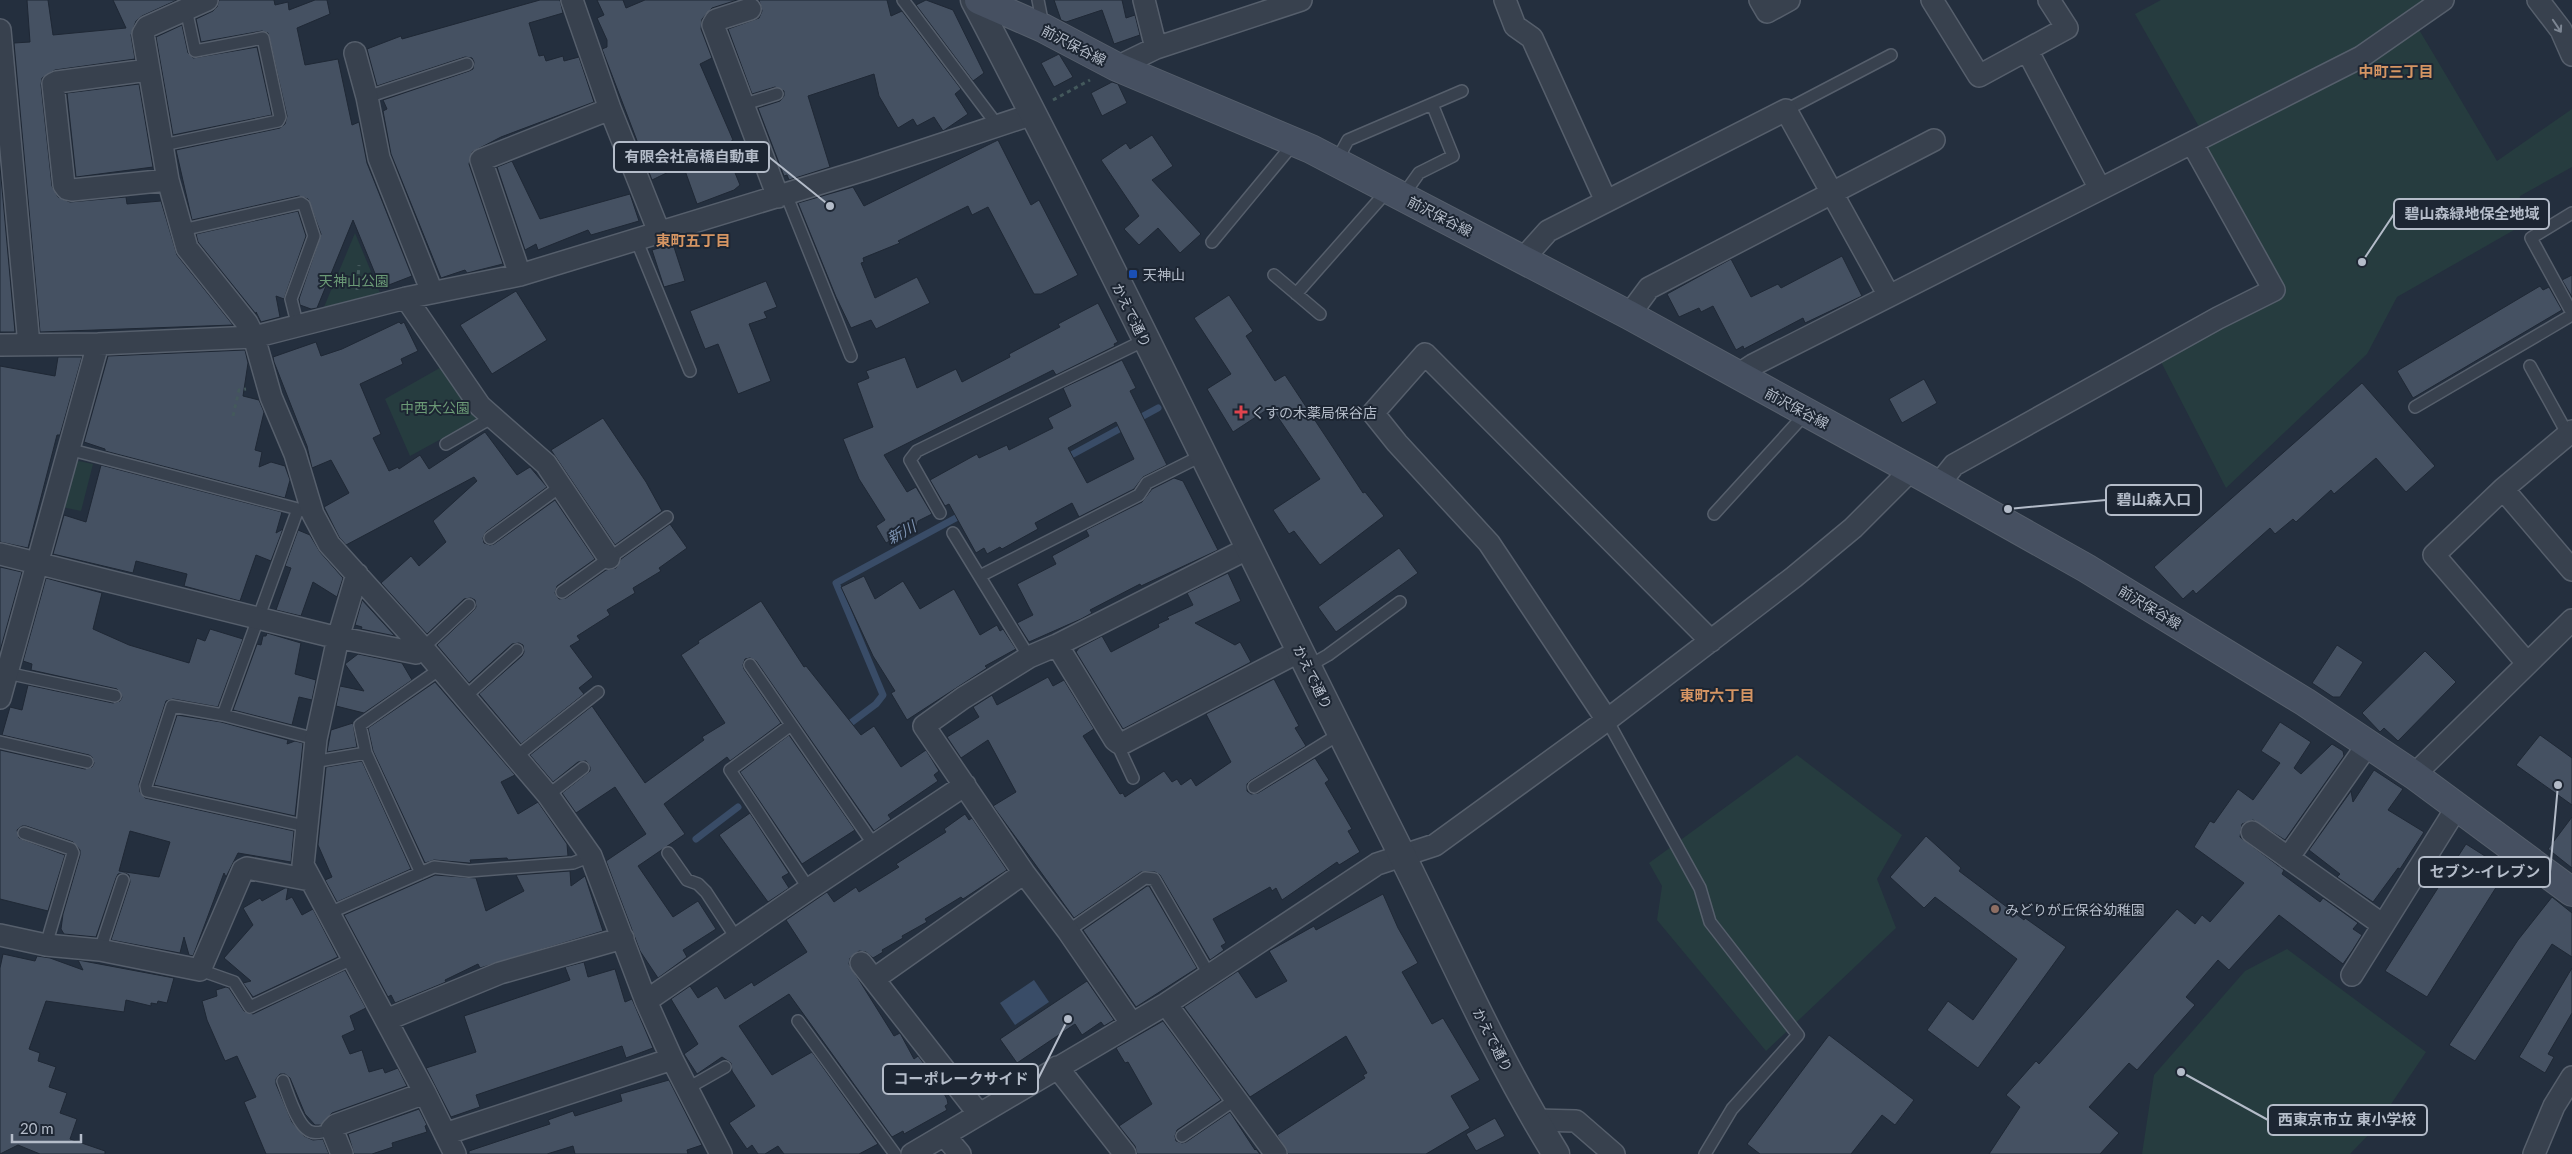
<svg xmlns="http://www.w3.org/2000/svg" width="2572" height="1154" font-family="Lato,'Noto Sans JP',sans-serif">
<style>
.green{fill:#263c3f}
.water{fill:#394c67}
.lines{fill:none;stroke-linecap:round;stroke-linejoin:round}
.stream{stroke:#394c67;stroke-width:7}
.building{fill:#455162;stroke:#1f2835;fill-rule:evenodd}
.service-casing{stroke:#565f6c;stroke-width:14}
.minor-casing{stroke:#565f6c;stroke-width:24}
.tertiary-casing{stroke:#565f6c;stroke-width:29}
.secondary-casing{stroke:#565f6c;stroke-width:30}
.path{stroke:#44595c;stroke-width:3;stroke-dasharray:4 4;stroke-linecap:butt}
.service{stroke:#38414e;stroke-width:11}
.minor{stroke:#38414e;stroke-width:21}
.tertiary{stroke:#38414e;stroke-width:26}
.secondary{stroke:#465061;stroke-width:28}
.oneway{stroke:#7c8592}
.transit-dot{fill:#1a4fb4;stroke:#1d2633;stroke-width:2}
.health-dot{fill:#e0444e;stroke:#1d2633;stroke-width:2}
.education-dot{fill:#8d6e63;stroke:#1d2633;stroke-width:2}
.labels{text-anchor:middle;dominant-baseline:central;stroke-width:4;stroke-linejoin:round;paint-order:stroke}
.street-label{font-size:14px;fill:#b4bcc9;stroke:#1d2633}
.poi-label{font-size:14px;fill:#b4bcc9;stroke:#1d2633;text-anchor:start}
.park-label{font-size:14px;fill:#6b9a76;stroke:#1d2633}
.neighbourhood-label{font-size:15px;font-weight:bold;fill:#d59563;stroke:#1d2633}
.water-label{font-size:15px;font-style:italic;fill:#7c92b1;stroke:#1d2633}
.leader{fill:none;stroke:#b4bcc9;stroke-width:2}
.callout-dot{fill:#b4bcc9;stroke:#1d2633;stroke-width:2}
.callout{fill:#1d2633;stroke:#b4bcc9;stroke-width:2}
.callout-label{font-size:15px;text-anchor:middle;font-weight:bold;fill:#b4bcc9}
</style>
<rect width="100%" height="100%" fill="#242f3e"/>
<!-- green -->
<path class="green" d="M2161 0H2433L2355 55 2202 132 2135 14Z
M2418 28 2497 161 2572 109V167L2520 196 2514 230 2397 297 2367 354 2226 488 2159 358 2282 294 2201 145Z
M355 233 380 293 324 307Z
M445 365 483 416 410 456 385 399Z
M79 461 93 464 81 511 62 507 72 464Z
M1797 755 1902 835 1877 879 1896 928 1766 1051 1657 920 1662 886 1649 863Z
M2287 949 2426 1052 2375 1128 2350 1154H2142L2154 1075 2245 971Z"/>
<!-- water -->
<path class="water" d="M1034 980 1049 1002 1015 1025 1000 1003Z"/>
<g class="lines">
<!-- stream -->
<path class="stream" d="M1064 459 1158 408
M844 728 876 704 883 695 836 583 965 513
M696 839 738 807"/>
</g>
<!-- building -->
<path class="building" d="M27 0H48L53 35 126 28 113 0H177L142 16 136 21 131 35 135 59 55 70 42 78 41 85 52 186 58 197 70 202 126 197 127 204 161 201 177 255 233 325 40 332 14 43 30 42Z
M219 0H274L275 5 288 2 289 10 315 0H327L330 14 297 28 305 65 338 59 352 125 359 122 367 163 412 276 381 288 353 220 317 308 311 309 300 305 299 299 321 234 308 199 299 196 192 220 176 150 280 128 285 124 287 116 268 33 262 31 201 42 196 19 213 11 217 7Z
M540 0H560L563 13 529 23 539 56 544 55 546 61 563 56 564 61 579 57 594 102 501 137 472 152 469 164 503 264 467 273 465 270 441 278 391 154 383 111 387 109 383 100 469 71 473 69 474 62 472 58 465 57 377 86 367 49 401 36 402 39Z
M597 0H623L626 8 645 0H737L712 8 702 19 701 29 712 58 700 64 733 140 724 146 740 185 734 190 697 204 683 165 652 180 602 49 607 47V40L597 18 604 15Z
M759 0H887L891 16 902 11 961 89 955 94 968 114 943 131 934 117 917 126 913 119 898 128 879 96 874 74 808 96 830 167 789 180 787 175 784 176 758 108 780 101 784 96V91L775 87 752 94 728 29 759 18 762 11Z
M926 0 953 10 984 73 973 81 916 5Z
M1054 0H1122L1126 18 1135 15 1140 35 1114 44 1102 10 1066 22 1061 20Z
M182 25 188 53 193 58 257 47 272 115 173 135 156 37Z
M1059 54 1073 77 1054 87 1041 63Z
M1112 82 1118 84 1127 103 1102 116 1091 93Z
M139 84 153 167 76 177 67 93Z
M1152 135 1173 166 1152 180 1201 234 1180 253 1158 228 1139 245 1124 229 1139 216 1101 160 1126 143 1130 149Z
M998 140 1031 205 1039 200 1078 275 1041 294H1034L988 207 972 215 968 206 898 241 900 243 863 258 864 262 861 263 875 298 917 277 930 303 876 329 871 320 851 328 836 297 798 203 853 187 864 206Z
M512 161 540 219 630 194 639 221 591 235 588 230 538 250 536 244 525 250 497 167Z
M0 166 15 332H0Z
M298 211 306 236 284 299 276 296 280 317 261 322 256 312V314L198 242 196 234Z
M673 244 685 281 664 287 652 250Z
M1842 256 1862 296 1805 323 1803 318 1744 349 1743 346 1736 350 1713 306 1701 312 1699 308 1679 317 1667 294 1731 259 1751 297 1778 284 1781 288Z
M2572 275V297L2562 280Z
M766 281 777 307 764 312 767 318 749 324 771 381 738 394 718 344 705 349 690 311Z
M2540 286 2543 290 2549 287 2562 310 2413 398 2397 371Z
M516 291 547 340 492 374 460 325Z
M1229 295 1253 331 1246 336 1275 381 1285 375 1363 493 1365 492 1384 516 1320 565 1294 531 1289 534 1273 510 1320 479 1271 407 1233 432 1207 389 1231 374 1194 318Z
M1098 303 1118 342 1114 344 1115 346 1056 375 1053 370 884 455 907 492 916 487 932 514 918 521 917 526 886 543 876 526 885 520 859 479 843 439 873 427 857 383 869 378 866 371 905 357 917 388 956 369 962 382 1010 357 1009 354 1060 327 1058 324Z
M399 322 401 324 404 322 418 351 401 359 403 364 360 384 381 434 373 438 389 471 398 467 399 469 420 455 429 469 485 432 517 475 530 467 547 487 486 532 483 538 484 543 490 545 494 544 555 500 595 559 557 586 555 593 559 599 566 598 606 570 616 568 621 559 670 524 687 548 659 568 661 571 633 588 635 593 607 610 610 615 577 636 580 640 570 646 593 677 579 688 584 694 521 744 479 694 522 656 524 652 523 645 519 643 512 644 469 683 437 645 474 610 476 607 475 600 471 598 464 599 427 634 381 583 411 556 419 566 446 542 433 521 477 481 474 477 346 545 339 537 324 507 349 493 331 460 312 468 307 446 274 362 273 357 316 342 321 356 342 349Z
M245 350 248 363 243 396 259 400 264 412 255 450 262 452 259 467 271 462 285 466 290 480 285 498 105 451V449L84 442 108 356Z
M58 357H82L60 435H57L28 548 0 542V366L55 376Z
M1122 360 1136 388 1130 391 1167 465 1143 477 1134 489 1079 517 1072 503 1035 523 1038 529 1002 549 1000 547 987 554 984 548 976 553 949 504 945 506 930 480 977 454 979 458 1007 445 1009 450 1053 428 1048 418 1071 406 1063 388ZM1116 422 1134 459 1087 483 1068 448Z
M1924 379 1937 403 1902 423 1889 399Z
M2362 383 2435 466 2406 492 2376 458 2334 494 2331 490 2296 522 2293 519 2275 534 2270 528 2196 594 2193 590 2183 599 2154 567Z
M603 418 646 482 662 511 615 545 551 450Z
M101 465 282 512 276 533 283 529 271 561 256 555 240 601 184 586 187 574 136 561 133 573 53 554 64 515 86 522Z
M1174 478 1183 481 1218 550 1141 586 1140 584 1090 610 1092 613 1081 619 1029 642 1017 623 1033 615 1017 584 1056 564 1052 556 1089 536 1086 530 1142 502 1152 489Z
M298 530 310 535 320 552 343 578 337 597 313 582 301 616 276 610 291 568 285 566Z
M1399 548 1418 573 1336 632 1318 607Z
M0 567 22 572 0 651Z
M1228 573 1241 601 1195 623 1235 645 1240 642 1251 662 1123 729 1076 652 1079 648 1102 636 1111 652 1159 627 1158 624 1169 619 1167 617 1193 605 1187 593Z
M864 576 875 599 903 581 920 609 954 589 980 635 997 625 1000 631 1003 629 1016 649 985 666 987 668 907 720 891 693 895 691 873 656 841 587Z
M46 578 102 593 93 629 129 645 189 663 197 638 205 641 210 629 243 639 218 707 173 699 166 701 139 784 140 792 145 798 294 831 291 862 238 853 226 877 224 873 193 956 189 955 184 937 180 953 111 940 130 882 129 875 125 873 118 874 116 878 96 937 64 934 61 929 63 914 80 855V850L73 842 26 826H22L17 830 19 838 65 855 48 911 0 899V750L85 769 92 767 94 763 92 757 89 755 2 735 10 707 22 710 28 685 113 703 120 701 122 697 117 689 31 670 32 664 23 661ZM130 831 170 842 159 877 119 871Z
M362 600 395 636 361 629 362 627 355 625Z
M761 601 804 667 806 666 861 735 874 726 901 767 926 750 939 771 934 775 938 781 888 815 891 819 874 831 756 661 750 658 745 659 743 665 744 669 781 723 730 761 727 757 664 804 685 834 638 866 673 917 698 901 716 929 683 950 687 957 658 978 640 951 606 861 646 834 615 787 576 813 562 793 590 771V767L586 761 578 762 553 782 530 755 592 706 645 783 704 740 702 737 725 723 681 655 699 643 698 641Z
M267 633 301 643 295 674 316 680 312 700 299 697 292 725 233 710 257 644 261 645 263 636H266Z
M2337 645 2363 662 2340 697H2333L2312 683Z
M2425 651 2456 682 2398 741 2384 728 2380 732 2362 713Z
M358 654 402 663 412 680 364 713 336 706 340 686 364 691 345 664Z
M1048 677 1053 686 1064 680 1094 729 1083 736 1120 794 1123 793 1125 797 1164 771 1172 782 1177 779 1181 785 1191 778 1196 786 1231 762 1206 714 1274 679 1299 726 1295 728 1306 746 1250 781 1247 784V791L1251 794 1258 793 1315 758 1329 780 1325 783 1352 829 1348 831 1360 852 1339 865 1337 862 1282 900 1276 888 1272 891 1270 887 1213 919 1226 943 1221 946 1224 950 1210 960 1160 875 1155 872H1141L1074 918 993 806 1016 792 988 740 961 758 947 737 979 717 973 707 992 695 997 705Z
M435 682 515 775 501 782 518 814 538 802 567 844 568 856 508 860 507 858 470 860 471 863H469L434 860 425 863 373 751 368 728Z
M177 715 221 722 288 740 287 744 295 741 303 743 295 816 154 785Z
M2280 722 2311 742 2294 768 2301 774 2332 744 2343 751 2344 756 2285 840 2253 820 2242 824 2240 837 2284 870 2282 874 2320 902 2323 898 2358 923 2353 929 2362 935 2352 951 2343 964 2279 915 2229 970 2218 960 2186 997 2195 1005 2137 1070 2129 1063 2089 1107 2119 1133 2100 1154H1989L2020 1107 2006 1095 2036 1061 2039 1064 2177 909 2195 924 2202 915 2210 922 2244 883 2194 847 2210 821 2214 823 2238 789 2253 800 2280 763 2261 751Z
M353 723 357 747 327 752 331 730Z
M789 735 855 830 802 864 740 772Z
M2540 735 2572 758V805L2516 765Z
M362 761 411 869 337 902 325 880 332 877 318 845 326 767Z
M2374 770 2403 789 2388 810 2424 832 2400 869 2398 868 2373 902 2337 877 2340 874 2309 850 2351 791 2353 802Z
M750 813 789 873 782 877 789 888 768 902 719 835Z
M965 814 969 820 972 818 1007 870 963 899 961 897 925 919 927 922 902 936 903 938 882 950 883 952 873 958 866 952 859 951 850 958 849 964 894 1036 900 1033 914 1059 918 1056 935 1078 947 1099 948 1104 945 1106 947 1110 904 1134 903 1131 892 1137 789 994 739 1026 772 1075 812 1052 878 1144 859 1154H784L778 1146 765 1154H758L752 1145 747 1149 729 1123 755 1106 732 1071 731 1063 722 1057 697 1074 684 1054 698 1044 671 999 690 986 698 998 717 986 725 999 752 982 754 986 807 952 786 920 827 892 834 902 856 887 859 892 899 867 896 864 946 832 944 829Z
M2572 817V868L2548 849Z
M1926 836 1961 868 1959 871 2024 920 2025 918 2066 947 1978 1068 1927 1030 1948 1001 1973 1020 2017 959 1935 897 1924 908 1890 877Z
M2466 844 2507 870 2427 997 2385 971Z
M570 871 571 886 585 876 603 931 480 968 478 964 445 980 446 982 395 1003 391 995 388 997 344 915 435 875 476 878 486 911 524 891 516 875Z
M1147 886H1149L1197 968 1136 1007 1083 930Z
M285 888H288L286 900 292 897 302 915 313 909 338 957 253 997 243 983 251 981 224 958 253 925 243 908 260 898 262 901Z
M1383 894 1398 928 1418 963 1402 972 1432 1024 1443 1018 1480 1080 1451 1096 1470 1128 1426 1154H1288L1277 1135 1365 1078 1363 1075 1367 1073 1346 1036 1250 1097 1184 1007 1238 971 1256 998 1287 981 1269 951 1314 926 1316 930Z
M2552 897 2572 913V957L2552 944 2475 1061 2449 1045 2518 940Z
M3 954 35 961 37 956 50 958 83 970 78 960 174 978 167 1003 158 1001 157 1004 151 1003V1006L126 1000 124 1012 46 1001 29 1049 40 1053 38 1061 56 1067 49 1087 67 1093 60 1113 77 1119 70 1139 105 1151V1154H40L18 1145 0 1154V968Z
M584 962 588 977 615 969 625 1002 632 999 653 1048 626 1058 622 1046 476 1095 480 1107 451 1117 426 1068 476 1052 464 1016 570 980 565 967Z
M2572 968V1013L2548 1054 2554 1057 2545 1073 2519 1057Z
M345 970 366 1008 350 1016 355 1030 342 1036 350 1054 362 1050 369 1072 383 1068 385 1073 398 1068 407 1086 332 1113 321 1125H315L305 1114 290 1078 285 1074H280L276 1079V1084L292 1122 304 1136 313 1140 323 1139 329 1154H266L244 1102 256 1097 237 1056 225 1061 207 1020 202 1001 217 996 216 990 226 987 229 988 244 1011 253 1014Z
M1087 981 1114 1020 1104 1026 1101 1022 1082 1035 1075 1024 1017 1063 1000 1039Z
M1163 1021 1221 1100 1177 1130 1175 1136 1176 1141 1182 1143 1186 1142 1230 1112 1255 1150 1256 1149 1260 1154H1137L1135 1146 1119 1126 1152 1104 1128 1062 1125 1063 1116 1048Z
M1829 1035 1914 1100 1895 1125 1882 1115 1851 1154H1760L1747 1144Z
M669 1080 702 1145 687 1150 688 1154H575L573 1146 547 1154H469V1151L550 1124 548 1120 573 1111 575 1116 622 1101 620 1094Z
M419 1109 427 1125 425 1126 427 1132 392 1143 393 1147 372 1154H354L348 1134Z
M1495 1118 1505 1136 1476 1151 1466 1134Z"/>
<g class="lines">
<defs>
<path id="service" d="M903 0 998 126
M1038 0 1043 25
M367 97 467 64
M742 105 777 94
M1786 110 1891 55
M163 145 278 121 280 117 263 38 195 51 186 9
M1336 162 1348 140 1462 91
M786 194 851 356
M1402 197 1419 173 1453 156 1432 104
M2572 213 2531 238 2572 313
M182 230 301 203 304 205 314 236 291 299 298 327
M636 239 690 371
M1212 242 1294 143
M1274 275 1320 314
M1296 294 1380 199 1385 188
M2530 366 2567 433
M2415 407 2572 315
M446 444 493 417
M68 449 298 509
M940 513 910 460 917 451 1145 340
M313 514 298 509 223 715 316 739
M1714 514 1806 413
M953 533 1029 657
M490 538 561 486
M980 576 1139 495 1147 483 1203 455
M562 592 667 517
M423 648 469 605
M750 665 874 845
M1307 667 1328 655 1400 602
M2 672 115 696
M465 697 517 650
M223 715 172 706 146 786 147 791 305 826
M1607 720 1700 888 1710 922 1798 1035 1732 1109 1705 1154
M791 725 730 770 809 889
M0 742 87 762
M1119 743V748L1133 778
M517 756 598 692
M313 762 366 753
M1254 787 1341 733
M548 795 583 768
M24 833 71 849 73 853 46 945
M668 853 687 880 698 884 706 892 737 939
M421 873 366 753 360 725 440 669
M327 914 434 867 469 871 573 863 591 856
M1068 931 1145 878 1154 879 1210 976
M100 950 123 880
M200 970 234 982 250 1007 352 959
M798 1021 895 1154
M283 1081C288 1094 298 1129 312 1132 318 1134 326 1131 332 1129
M688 1088 725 1067
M1182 1136 1236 1099"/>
<path id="minor" d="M207 0 147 27 143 34 168 180 187 248 247 323 254 337 271 397 295 454 313 514 329 544 423 648
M572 0 610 109 659 232
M1144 0 1156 48
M1505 0 1515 26 1532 38 1606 201
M1760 0 1767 12 1789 0
M1932 0 1979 76 2067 28 2049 0
M2538 0 2561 30 2572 55
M750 9 716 20 713 25 778 197
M0 30 29 345
M2027 50 2100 189
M355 53 367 97 379 158 432 292
M1117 67 1156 48 1301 0
M148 70 57 82 53 84 64 185 67 189 72 190 168 180
M1523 259 1548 231 1786 110 1888 294
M520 275 481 160 610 109
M406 298 480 406 546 464 609 558
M1629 315 1649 288 1934 140
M0 345 98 344 254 337 406 298 520 275 864 170 1033 114
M1736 376 1753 365 2361 57 2443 0
M1938 485 1954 465 2218 318 2274 290 2192 143
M2503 489 2572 431
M0 554 326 635 416 653 423 648 548 795 591 856 646 1001 672 1059 721 1154
M357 574 338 638 316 739 303 865 425 1093 455 1154
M1057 645 1115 740 1119 743 1125 742 1300 651
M2527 663 2434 555 2503 489 2572 570
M0 698 98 344
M1607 720 1489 543 1397 443 1373 413 1425 354 1711 641
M2414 775 2572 620
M2252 832 2383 925
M2288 858 2368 744
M0 935 46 945 100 950 200 970 243 870 247 868 310 880
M861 963 979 1114
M2352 975 2457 807
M874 979 1024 873
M646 1001 809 889 965 785
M1166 1004 1276 1154
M386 1020 500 973 623 938
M1132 1024 1068 931 1024 873 924 726 963 698 1029 657 1057 645 1249 548
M1057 1067 1125 1154
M1535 1120 1576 1121 1614 1154
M445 1134 672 1059
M944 1135 960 1154
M342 1154 332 1129 336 1125 425 1093
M912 1154 1166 1004 1377 864 1435 845 1607 720 1794 577 1853 528 1911 470
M2534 1154 2554 1106 2572 1077"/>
<path id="tertiary" d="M974 0C1117 272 1248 551 1387 825 1443 935 1491 1049 1556 1154"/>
<path id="secondary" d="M979 0 1043 28 1117 67 1311 149 1629 315 1926 478 2086 568 2305 702 2414 775 2572 892"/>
</defs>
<!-- service casing -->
<use href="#service" class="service-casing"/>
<!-- minor casing -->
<use href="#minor" class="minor-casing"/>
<!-- tertiary casing -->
<use href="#tertiary" class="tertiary-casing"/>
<!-- secondary casing -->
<use href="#secondary" class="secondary-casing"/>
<!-- path -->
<path class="path" d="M1053 100 1090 80
M357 290 359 265
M233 416 239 390 246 389"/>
<!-- service -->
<use href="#service" class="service"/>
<!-- minor -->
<use href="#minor" class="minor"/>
<!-- tertiary -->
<use href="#tertiary" class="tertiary"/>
<!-- secondary -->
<use href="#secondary" class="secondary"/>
</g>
<!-- one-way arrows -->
<defs><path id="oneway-shaft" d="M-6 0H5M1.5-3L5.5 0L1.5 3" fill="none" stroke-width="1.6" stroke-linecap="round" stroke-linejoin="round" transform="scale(1.25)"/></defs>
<use class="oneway" href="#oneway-shaft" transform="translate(2557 26) rotate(56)"/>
<!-- markers -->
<rect class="transit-dot" x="1128" y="269" width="10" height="10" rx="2.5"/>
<path class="health-dot" d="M1238.5 404.5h5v5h5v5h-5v5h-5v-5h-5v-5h5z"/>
<circle class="education-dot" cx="1995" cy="909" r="5"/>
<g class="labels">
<!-- street labels -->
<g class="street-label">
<text transform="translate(1074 45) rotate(27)">前沢保谷線</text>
<text transform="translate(1440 216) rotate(27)">前沢保谷線</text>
<text transform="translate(1132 315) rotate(64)">かえで通り</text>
<text transform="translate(1797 408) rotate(28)">前沢保谷線</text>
<text transform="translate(2150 607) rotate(31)">前沢保谷線</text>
<text transform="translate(1313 677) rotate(64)">かえで通り</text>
<text transform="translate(1493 1040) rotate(63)">かえで通り</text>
</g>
<!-- poi labels -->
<g class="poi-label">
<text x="1143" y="274">天神山</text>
<text x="1251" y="412">くすの木薬局保谷店</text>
<text x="2005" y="909">みどりが丘保谷幼稚園</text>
</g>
<!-- park labels -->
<g class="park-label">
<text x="354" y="280">天神山公園</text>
<text x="435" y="407">中西大公園</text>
</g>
<!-- neighbourhood labels -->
<g class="neighbourhood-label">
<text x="2396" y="71">中町三丁目</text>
<text x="693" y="240">東町五丁目</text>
<text x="1717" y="695">東町六丁目</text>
</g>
<!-- water labels -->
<g class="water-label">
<text transform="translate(901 532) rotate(-29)">新川</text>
</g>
</g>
<!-- callouts -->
<path class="leader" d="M830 206L769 157M2362 262L2394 214M2008 509L2106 500M2558 785L2550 872M1068 1019L1038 1079M2181 1072L2268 1120"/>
<g class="callout-dot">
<circle cx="830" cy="206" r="5"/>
<circle cx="2362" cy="262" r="5"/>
<circle cx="2008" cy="509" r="5"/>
<circle cx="2558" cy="785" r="5"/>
<circle cx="1068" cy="1019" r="5"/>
<circle cx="2181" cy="1072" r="5"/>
</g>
<g class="callout">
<rect x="614" y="142" width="155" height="30" rx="5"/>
<rect x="2394" y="199" width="155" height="30" rx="5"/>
<rect x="2106" y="485" width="95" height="30" rx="5"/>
<rect x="2419" y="857" width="131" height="30" rx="5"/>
<rect x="883" y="1064" width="155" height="30" rx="5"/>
<rect x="2268" y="1105" width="159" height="30" rx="5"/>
</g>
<g class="callout-label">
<text x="692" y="162">有限会社高橋自動車</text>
<text x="2472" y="219">碧山森緑地保全地域</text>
<text x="2154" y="505">碧山森入口</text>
<text x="2485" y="877">セブン-イレブン</text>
<text x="961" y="1084">コーポレークサイド</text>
<text x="2347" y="1125">西東京市立 東小学校</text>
</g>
<!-- scale -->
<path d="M12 1134v8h69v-8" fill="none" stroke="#b4bcc9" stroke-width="2.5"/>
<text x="20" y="1134" font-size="15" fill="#b4bcc9" stroke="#1d2633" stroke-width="4" paint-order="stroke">20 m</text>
</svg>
